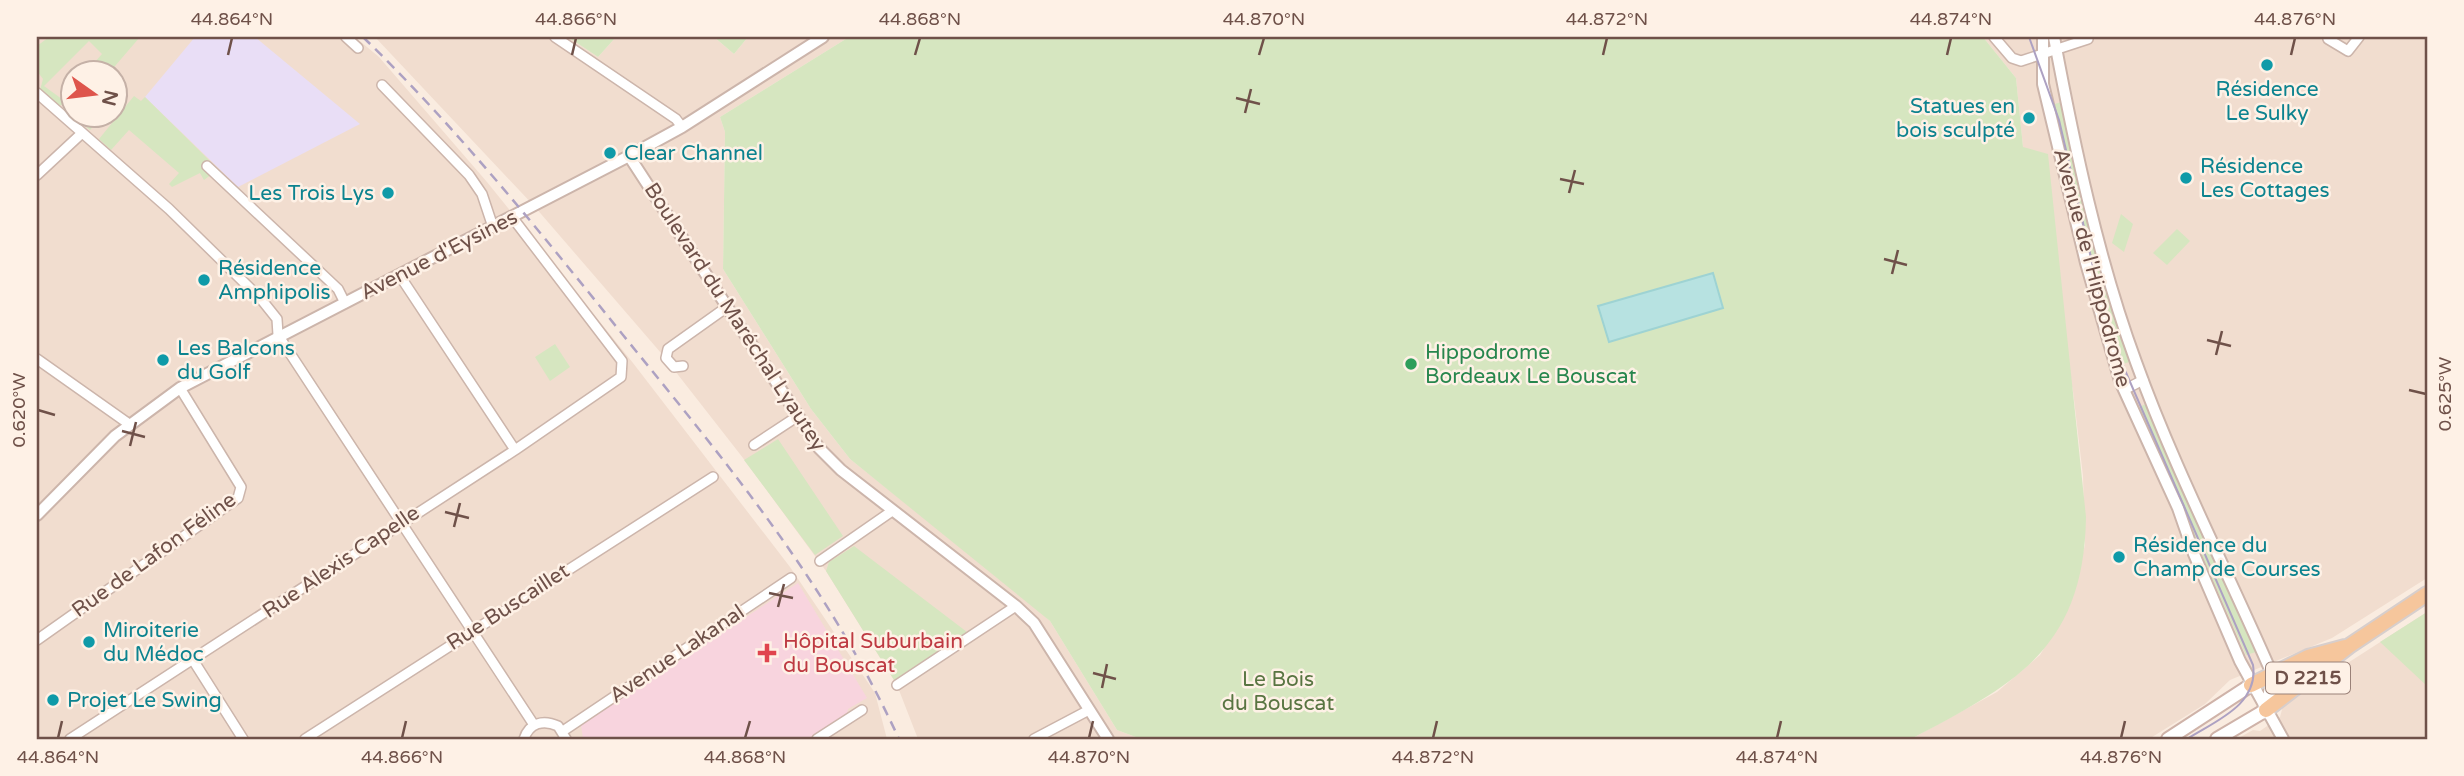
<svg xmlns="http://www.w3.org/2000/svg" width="2464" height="776" font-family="'Varela Round',sans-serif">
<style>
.residential{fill:#f1ddcf;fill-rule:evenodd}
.education{fill:#e9def6}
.medical{fill:#f8d4de}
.green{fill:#d6e6c0}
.water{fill:#b7e2e1;stroke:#9ed3d3;stroke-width:2}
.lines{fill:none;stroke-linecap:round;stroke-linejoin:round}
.minor-casing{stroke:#ccb5ab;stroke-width:12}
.tertiary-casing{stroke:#ccb5ab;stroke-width:14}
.secondary-casing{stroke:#cfb3a9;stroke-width:16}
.primary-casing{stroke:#d7cecc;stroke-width:18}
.minor{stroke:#fff;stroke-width:9}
.tertiary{stroke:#fff;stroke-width:10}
.secondary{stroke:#fff;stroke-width:12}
.primary{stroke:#f6c69c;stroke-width:14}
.tram{stroke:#ada1c2;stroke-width:2}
.rail{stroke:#ada1c2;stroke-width:2.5;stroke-dasharray:10 7;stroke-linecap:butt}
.ticks{fill:none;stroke:#6f5149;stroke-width:2.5}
.culture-dot{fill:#0f9aa8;stroke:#fef1e6;stroke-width:2.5}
.leisure-dot{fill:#2e9e5b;stroke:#fef1e6;stroke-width:2.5}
.health-dot{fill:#e0444e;stroke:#fef1e6;stroke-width:2.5}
.labels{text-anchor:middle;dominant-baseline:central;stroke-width:5;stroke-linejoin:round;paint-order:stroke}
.shield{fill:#fef1e6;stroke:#9a8178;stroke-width:2}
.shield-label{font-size:19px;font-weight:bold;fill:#6f5149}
.culture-label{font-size:21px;fill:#0d838f;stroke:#fef1e6;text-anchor:start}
.street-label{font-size:21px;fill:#6f5149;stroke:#fef1e6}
.leisure-label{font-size:21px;fill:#27864d;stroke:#fef1e6;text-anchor:start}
.health-label{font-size:21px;fill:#be3a42;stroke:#fef1e6;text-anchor:start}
.park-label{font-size:21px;fill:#597542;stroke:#fef1e6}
.neatline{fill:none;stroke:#6f5149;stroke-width:2.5}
.ticks-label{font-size:18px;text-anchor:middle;fill:#6f5149}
</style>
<rect width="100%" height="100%" fill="#faece0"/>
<!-- residential -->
<path class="residential" d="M37 37H355L379 57 487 182 633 363 790 567 875 693 887 739H37ZM74 74H116V116H74Z
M375 37H568L598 57 616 37H714L734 54 748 37H849L720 117 725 132 723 269 811 409 850 459 1030 602 1050 621 1117 730 1141 739H918L897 685 826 571 743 458 661 353 535 207Z
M1983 37H2427V578L2332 638 2230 680 2205 704 2149 739H1911L1997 692 2040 655 2068 609 2085 545 2083 476 2073 391 2023 147 2016 78Z
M2427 612V739H2237L2253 730 2260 731 2280 717 2283 706 2301 693Z"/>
<!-- education -->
<path class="education" d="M195 37H255L360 124 238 187 145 97Z"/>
<!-- medical -->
<path class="medical" d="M798 583 867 698 848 709 847 714 808 739H583L581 725Z"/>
<!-- green -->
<path class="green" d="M49 37H140L109 73 94 63 102 54 89 41 44 86 66 102 58 107 40 90 43 79 37 71V46Z
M568 37H616L598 57Z
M714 37H748L734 54Z
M849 37H1983L2016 78 2023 147 2048 154 2086 517C2084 649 2015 684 1911 739H1141L1117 730 1050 621 850 459 811 409 723 269 725 132 720 117Z
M134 96 141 101 145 97 210 161 205 167 212 174 204 180 200 173 172 187 169 184 179 173 129 130 111 150 99 139Z
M2061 102 2104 282 2129 362 2120 365 2081 229 2052 105Z
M73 104 74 116H102L90 130 66 111Z
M2121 214 2133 224 2124 252 2112 243Z
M2177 229 2190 241 2167 265 2153 253Z
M555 344 570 367 550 381 535 357Z
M2146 404 2256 652 2246 655 2137 408Z
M778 439 843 536 815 555 744 460Z
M854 546 967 632 894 680 826 571 829 562Z
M2427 612V686L2380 642Z"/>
<!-- water -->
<path class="water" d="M1713 273 1723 308 1609 342 1598 306Z"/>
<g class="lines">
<defs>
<path id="minor" d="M346 37 358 48
M555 37 676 119 682 127
M1994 37 2012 58 2021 61 2088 39
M2328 39 2348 51 2359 37
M382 85 469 175 482 194 493 227
M37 93 169 209 261 299 277 319 278 335 534 725
M207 166 338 289 345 303
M37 175 81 134
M400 276 515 450
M37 359 129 424
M683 366 674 367 666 358 668 349 727 307
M2124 390 2143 380
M754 445 798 416
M820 561 892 511
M37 640 238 498 241 487 180 388
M193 660 243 739
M897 685 1016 606
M2269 704 2281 685 2318 656
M563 731 791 578
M70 739 515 450 621 377 622 361 512 217
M305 739 713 477
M524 739C529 723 543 719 558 726L566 739
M817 739 862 710
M1034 739 1089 710"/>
<path id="tertiary" d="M2043 37V84L2086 263 2120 381 2178 508 2194 554 2240 661 2283 739
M2054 37C2074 144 2098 259 2136 362 2174 468 2227 570 2272 674L2266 710
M629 156 819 448 841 470 1016 606 1034 623 1108 739
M37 515 115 436 180 388 629 156 682 127 823 37"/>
<path id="secondary" d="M2168 739 2251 685
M2217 739 2266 710"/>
<path id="primary" d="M2251 685 2308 657 2345 647
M2266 710 2349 646 2427 594"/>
</defs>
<!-- minor casing -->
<use href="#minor" class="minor-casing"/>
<!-- tertiary casing -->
<use href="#tertiary" class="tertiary-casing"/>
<!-- secondary casing -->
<use href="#secondary" class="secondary-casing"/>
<!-- primary casing -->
<use href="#primary" class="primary-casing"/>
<!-- minor -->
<use href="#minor" class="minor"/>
<!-- tertiary -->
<use href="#tertiary" class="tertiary"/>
<!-- secondary -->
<use href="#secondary" class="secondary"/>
<!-- primary -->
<use href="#primary" class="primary"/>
<!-- tram -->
<path class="tram" d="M2029 37 2059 120 2100 296 2124 368 2253 665C2259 705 2215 721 2187 739"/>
<!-- rail -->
<path class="rail" d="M363 37C458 129 540 232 623 335 730 467 827 583 899 739"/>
</g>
<!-- ticks -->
<path class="ticks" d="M228 55 232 38M572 55 576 38M915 55 920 38M1259 55 1264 38M1603 55 1607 38M1947 55 1951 38M2291 55 2295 38M1236 98 1260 104M1245 113 1251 89M1560 179 1584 184M1569 193 1575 170M1884 259 1907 265M1892 274 1898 250M2207 340 2231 346M2216 355 2222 331M2409 390 2426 394M38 410 55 415M122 431 145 437M130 446 136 422M445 512 469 518M454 527 460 503M769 593 793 598M778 607 784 584M1093 673 1116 679M1102 688 1107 664M58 738 62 721M402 738 406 721M745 738 750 721M1089 738 1093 721M1433 738 1437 721M1777 738 1781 721M2121 738 2125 721"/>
<!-- markers -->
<g class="culture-dot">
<circle cx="2267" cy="65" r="7"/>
<circle cx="2029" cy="118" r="7"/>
<circle cx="610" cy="153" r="7"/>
<circle cx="2186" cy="178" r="7"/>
<circle cx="388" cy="193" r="7"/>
<circle cx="204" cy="280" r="7"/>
<circle cx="163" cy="360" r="7"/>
<circle cx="2119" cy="557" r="7"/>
<circle cx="89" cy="642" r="7"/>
<circle cx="53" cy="700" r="7"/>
</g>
<circle class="leisure-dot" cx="1411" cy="364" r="7"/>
<path class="health-dot" d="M763.5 642.5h7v7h7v7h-7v7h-7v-7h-7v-7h7z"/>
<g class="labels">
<!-- shield labels -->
<rect class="shield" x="2266" y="662.5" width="84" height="31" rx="5"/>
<g class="shield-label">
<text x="2308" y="678">D 2215</text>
</g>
<!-- culture labels -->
<g class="culture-label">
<text x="2267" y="89" text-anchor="middle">Résidence<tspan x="2267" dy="24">Le Sulky</tspan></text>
<text x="2015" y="106" text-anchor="end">Statues en<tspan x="2015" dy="24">bois sculpté</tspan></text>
<text x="624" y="153">Clear Channel</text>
<text x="2200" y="166">Résidence<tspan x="2200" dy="24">Les Cottages</tspan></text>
<text x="374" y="193" text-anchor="end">Les Trois Lys</text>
<text x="218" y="268">Résidence<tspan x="218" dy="24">Amphipolis</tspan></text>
<text x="177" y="348">Les Balcons<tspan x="177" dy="24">du Golf</tspan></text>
<text x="2133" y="545">Résidence du<tspan x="2133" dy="24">Champ de Courses</tspan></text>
<text x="103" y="630">Miroiterie<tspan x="103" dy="24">du Médoc</tspan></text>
<text x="67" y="700">Projet Le Swing</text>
</g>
<!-- street labels -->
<g class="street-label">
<text transform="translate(439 255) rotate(-27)">Avenue d'Eysines</text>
<text transform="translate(2092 268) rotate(75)">Avenue de l'Hippodrome</text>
<text transform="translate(735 317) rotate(57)">Boulevard du Maréchal Lyautey</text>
<text transform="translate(154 555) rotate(-36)">Rue de Lafon Féline</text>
<text transform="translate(341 562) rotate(-34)">Rue Alexis Capelle</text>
<text transform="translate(508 607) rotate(-33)">Rue Buscaillet</text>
<text transform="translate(677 654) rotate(-34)">Avenue Lakanal</text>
</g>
<!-- leisure labels -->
<g class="leisure-label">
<text x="1425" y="352">Hippodrome<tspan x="1425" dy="24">Bordeaux Le Bouscat</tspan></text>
</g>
<!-- health labels -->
<g class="health-label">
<text x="783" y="641">Hôpital Suburbain<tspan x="783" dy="24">du Bouscat</tspan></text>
</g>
<!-- park labels -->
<g class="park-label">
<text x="1278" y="679">Le Bois<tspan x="1278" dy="24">du Bouscat</tspan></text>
</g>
</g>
<!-- border -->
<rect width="2464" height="776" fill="none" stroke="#fef1e6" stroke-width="77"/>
<!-- north arrow -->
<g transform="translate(94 94) rotate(104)"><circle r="33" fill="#fef1e6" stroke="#c5b1a7" stroke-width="2"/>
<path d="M0-5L12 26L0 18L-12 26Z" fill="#de554c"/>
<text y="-10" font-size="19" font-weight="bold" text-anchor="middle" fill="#6f5149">N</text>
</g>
<rect x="38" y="38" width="2388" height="700" class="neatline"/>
<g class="ticks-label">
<text x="232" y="25">44.864°N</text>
<text x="576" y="25">44.866°N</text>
<text x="920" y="25">44.868°N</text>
<text x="1264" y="25">44.870°N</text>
<text x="1607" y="25">44.872°N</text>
<text x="1951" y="25">44.874°N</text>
<text x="2295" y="25">44.876°N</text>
<text transform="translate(2445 394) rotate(-90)" y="6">0.625°W</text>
<text transform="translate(19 410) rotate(-90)" y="6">0.620°W</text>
<text x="58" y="763">44.864°N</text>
<text x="402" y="763">44.866°N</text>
<text x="745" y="763">44.868°N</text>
<text x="1089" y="763">44.870°N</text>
<text x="1433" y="763">44.872°N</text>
<text x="1777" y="763">44.874°N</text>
<text x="2121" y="763">44.876°N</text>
</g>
</svg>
